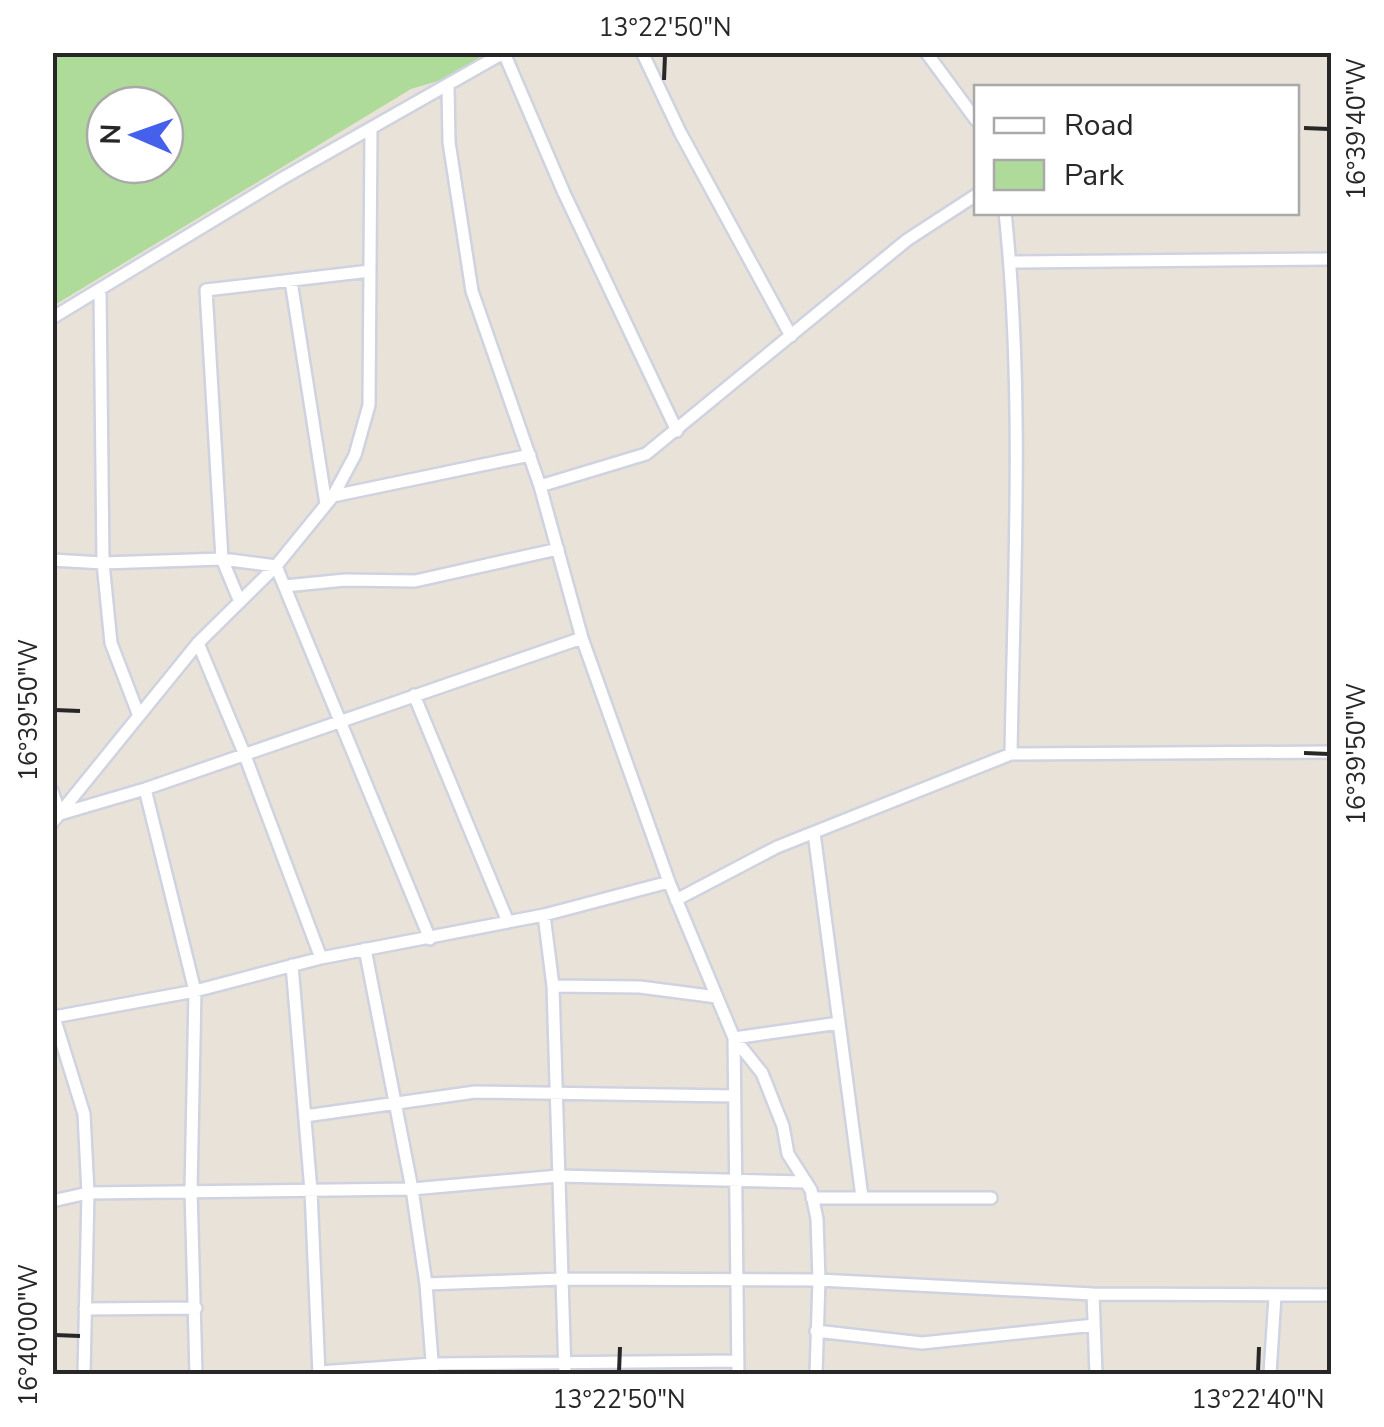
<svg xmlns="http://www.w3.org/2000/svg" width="1384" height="1427" font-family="'Nunito Sans',sans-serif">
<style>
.green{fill:#aedb99;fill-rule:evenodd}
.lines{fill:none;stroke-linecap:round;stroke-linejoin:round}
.street-casing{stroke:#cfd2df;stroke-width:16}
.street{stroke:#fff;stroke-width:11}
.ticks{fill:none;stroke:#272727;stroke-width:4}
.neatline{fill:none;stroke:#272727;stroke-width:4}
.ticks-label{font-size:25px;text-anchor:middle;fill:#272727}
</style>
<rect width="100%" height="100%" fill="#e9e2d9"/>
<!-- green -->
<path class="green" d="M53 53H491L458 75 411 89 53 306ZM105 105H165V165H105Z"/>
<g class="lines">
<defs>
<path id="street" d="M642 52 680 132 791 336
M926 52 976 120
M504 53 564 193 677 431
M448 87 449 142 472 291 540 486 582 638 669 882 734 1038 738 1374
M1005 212C1024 391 1014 574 1011 754
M1010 262 1332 259
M291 281 326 504
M100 289 103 563 111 643 139 716
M52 318 283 178 505 52
M540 486 646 454 907 240 976 195
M333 496 530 455
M52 560 103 563 222 559 276 566 430 939
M285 586 345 580 415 581 558 549
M240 602 222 559 206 290 370 271
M198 643 244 753 321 958
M414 695 508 922
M145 789 195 991 191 1190 196 1374
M52 791 60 814 145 789 582 638
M52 823 198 643 276 566 333 496 355 455 369 405 371 131
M814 833 862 1197
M676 900 777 847 1011 754 1332 752
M544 915 553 986 565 1374
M365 949 412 1189 426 1284 433 1374
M292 965 311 1191 319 1374
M553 986 640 987 717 997
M54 1017 195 991 321 958 544 915 669 882
M305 1116 475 1092 734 1096
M812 1198H991
M52 1201 88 1193 84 1114 53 1014
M426 1284 561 1279 819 1280 1093 1294 1332 1295
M1093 1294 1096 1374
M85 1309 196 1308
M816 1331 922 1343 1094 1325
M319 1372 433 1364 738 1361
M84 1374 88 1193 412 1189 558 1176 805 1182
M816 1374 819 1280 817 1219 811 1190 788 1154 783 1126 762 1073 734 1038 839 1023
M1270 1374 1275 1296"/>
</defs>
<!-- street casing -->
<use href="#street" class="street-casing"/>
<!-- street -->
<use href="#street" class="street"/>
</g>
<!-- ticks -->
<path class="ticks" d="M664 80 665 55M1304 128 1329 129M55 710 80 711M1304 753 1329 754M55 1335 80 1336M619 1372 620 1347M1258 1372 1259 1347"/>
<!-- border -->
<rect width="1384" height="1427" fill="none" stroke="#ffffff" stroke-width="110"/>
<!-- legend -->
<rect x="974" y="85" width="325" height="130" fill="#ffffff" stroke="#a9a9a9" stroke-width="2.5"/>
<rect x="994" y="118" width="50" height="15" fill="#ffffff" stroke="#a9a9a9" stroke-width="2.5"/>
<text x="1064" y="135" font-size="30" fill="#272727">Road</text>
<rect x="994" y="160" width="50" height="30" fill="#aedb99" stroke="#a9a9a9" stroke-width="2.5"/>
<text x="1064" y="185" font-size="30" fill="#272727">Park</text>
<!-- north arrow -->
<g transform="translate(135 135) rotate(272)"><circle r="48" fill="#ffffff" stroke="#a9a9a9" stroke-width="2.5"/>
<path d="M0-8L18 38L0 25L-18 38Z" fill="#4560ea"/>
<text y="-15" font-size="28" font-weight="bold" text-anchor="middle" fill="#272727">N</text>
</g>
<rect x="55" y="55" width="1274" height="1317" class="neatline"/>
<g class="ticks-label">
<text x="665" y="36">13°22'50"N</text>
<text transform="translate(1356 129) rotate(-90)" y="9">16°39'40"W</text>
<text transform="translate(28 710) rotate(-90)" y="9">16°39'50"W</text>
<text transform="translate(1356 754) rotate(-90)" y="9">16°39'50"W</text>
<text transform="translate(28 1335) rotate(-90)" y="9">16°40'00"W</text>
<text x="619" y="1408">13°22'50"N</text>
<text x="1258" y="1408">13°22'40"N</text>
</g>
</svg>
